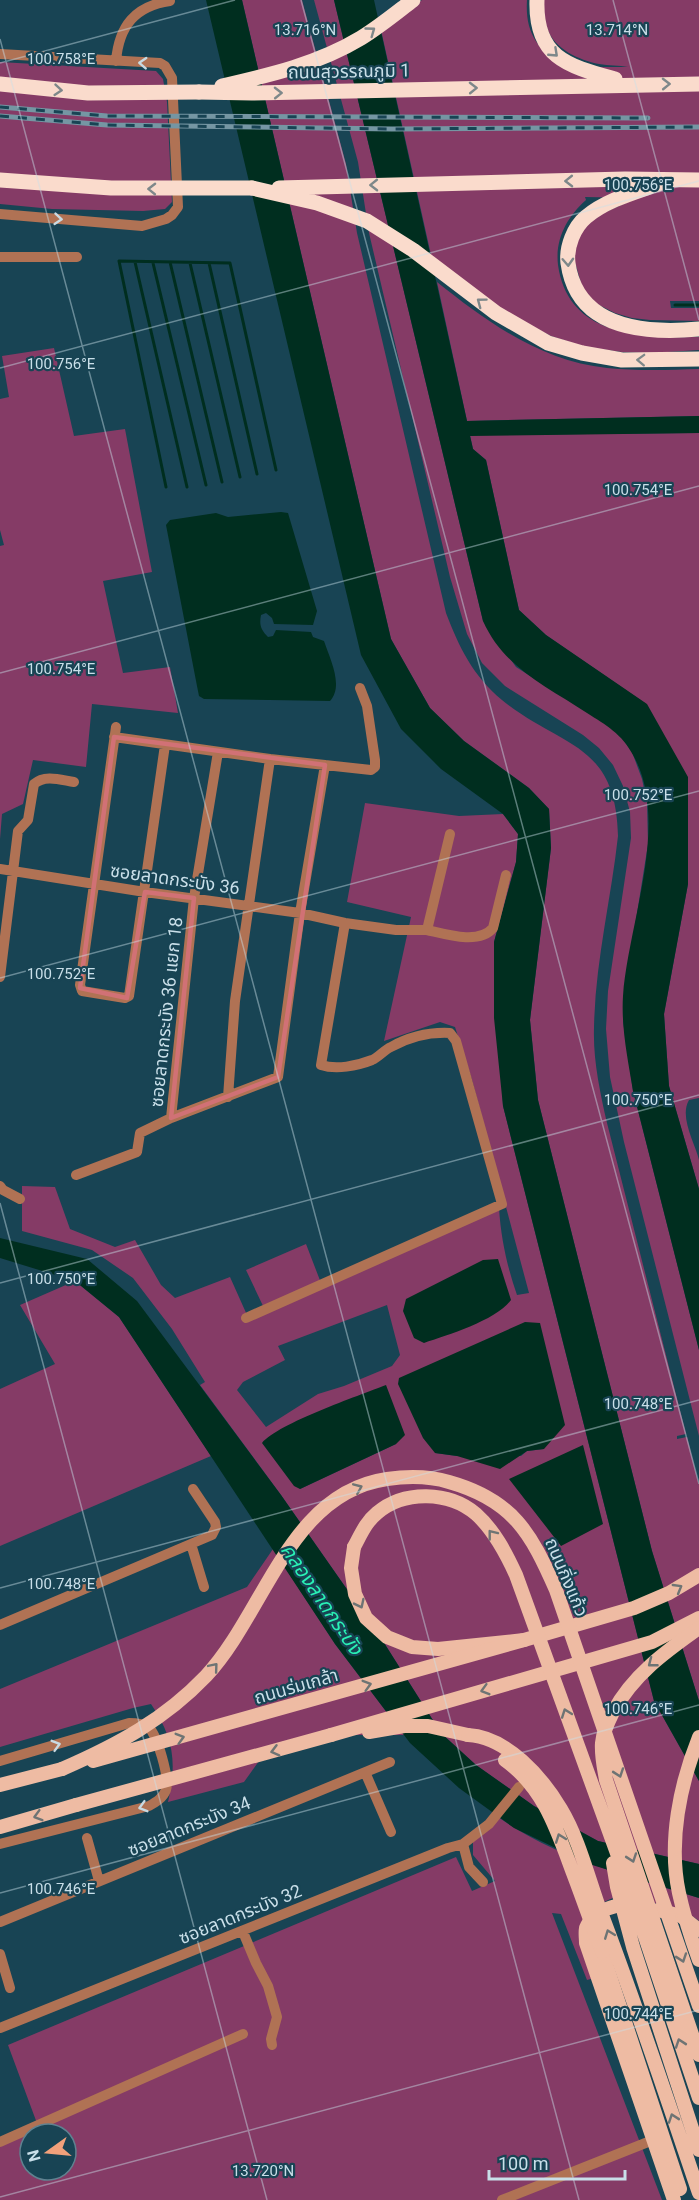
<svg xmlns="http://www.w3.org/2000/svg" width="699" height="2200" font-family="Roboto,'Noto Sans Thai',sans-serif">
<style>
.green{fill:#853b66;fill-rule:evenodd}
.water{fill:#002e1f}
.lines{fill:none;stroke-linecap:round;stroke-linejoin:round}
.stream{stroke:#002e1f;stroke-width:3}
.minor{stroke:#b07254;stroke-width:10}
.major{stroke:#eebba3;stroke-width:14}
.highway{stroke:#fadbcc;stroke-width:15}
.rail-casing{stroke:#7596a3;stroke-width:5}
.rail{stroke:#184454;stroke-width:3;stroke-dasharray:9;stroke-linecap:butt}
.major-bridge{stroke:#eebba3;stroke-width:14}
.highway-bridge{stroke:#fadbcc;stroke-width:15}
.oneway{stroke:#7e888a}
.oneway2{stroke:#c8dae2}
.oneway3{stroke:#6e7474}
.marked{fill:none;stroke:#d17175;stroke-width:4.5;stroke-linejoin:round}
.ticks{fill:none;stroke:#c9dfe9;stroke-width:1.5;stroke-opacity:0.45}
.labels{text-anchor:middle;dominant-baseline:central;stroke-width:4.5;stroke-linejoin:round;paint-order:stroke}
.street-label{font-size:18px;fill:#c9dfe9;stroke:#184454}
.water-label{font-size:20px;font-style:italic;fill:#29f1b5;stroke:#184454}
.ticks-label{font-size:15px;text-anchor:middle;fill:#c9dfe9;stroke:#184454;stroke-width:4.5;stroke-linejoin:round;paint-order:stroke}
</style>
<rect width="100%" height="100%" fill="#184454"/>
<!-- green -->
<path class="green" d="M242 0H302L346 164 357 233 446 613C459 647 473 676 502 700 561 748 616 741 618 836 611 900 595 963 594 1028 593 1060 600 1092 607 1123L686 1434 677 1436V1439L687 1437 699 1485V1701L652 1551 538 1100 530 1020 551 848 549 809 529 788 464 741 430 708 391 639Z
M314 0H334L483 621 516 667 617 731 632 752 642 779 647 803 648 844 624 995 623 1021 633 1091 699 1350V1436L624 1142 610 1077 606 1029 608 991 631 838 630 812 623 786 613 765 599 748 583 735 505 686 482 663 467 634 450 577 369 233 358 162Z
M422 0H527C525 33 537 47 561 67H628C619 65 609 66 599 64 579 60 554 49 547 28 544 20 544 9 543 0H699V301H670L671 308H699V321L650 320 632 318 615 313 597 304 583 290 573 255 578 235 588 220 637 198 585 197 586 200C567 217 555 239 558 265 568 337 642 338 699 337V350L652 353 622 352 585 347 551 336 499 309 431 255 381 30Z
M0 62 156 71 163 79 167 102 172 202 165 209 143 211 52 209 0 204Z
M437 282C487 322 541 361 607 368 637 371 669 370 699 369V416L467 421Z
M54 348 74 436 125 429 152 572 103 581 123 673 170 667 178 713 92 704 86 767 33 760 23 804 2 814 0 839V546L4 545 0 530V399L9 397 2 356Z
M699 433V1098L689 1100C679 1117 695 1143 699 1160 699 1169 699 1180 699 1189L669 1086 664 1014 688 884 646 704 546 635 519 610 486 460 473 449 470 435Z
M365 803 459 816 503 814 518 834 516 862 494 942 503 1106 654 1701 699 1781V1864L598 1841 534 1806 476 1765 441 1733 381 1638 281 1495 200 1385 205 1382 172 1329 133 1278 92 1250 22 1231V1186L55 1187 70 1229 115 1247 135 1240 161 1285 175 1298 230 1277 247 1315 264 1308 246 1270 306 1244 321 1283 499 1208C501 1239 507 1266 517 1295L529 1293 472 1080 455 1027 440 1022 384 1041 411 917 347 902ZM387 1305 400 1355 392 1366 344 1386 318 1394 266 1427 237 1390 243 1382 285 1360 278 1346ZM268 1437 396 1444 300 1489ZM544 1449 527 1451 521 1456H457L435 1453Z
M75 1281 119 1317 211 1456 0 1546V1389L55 1364 20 1305Z
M273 1549 335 1644 404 1735H331L264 1754 244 1782 168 1802C177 1763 174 1738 151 1704L133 1708 0 1747V1689L247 1587Z
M498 1817C557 1859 631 1877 699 1898V1921C688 1910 628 1894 613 1898 606 1900 599 1906 592 1909L594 1978 587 1980 561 1914 552 1913 662 2200H0V2146L38 2126 8 2045 456 1857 472 1891 495 1881 473 1855V1841ZM30 2134H66V2170H30Z"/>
<!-- water -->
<path class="water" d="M206 0H242L391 639 430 708 464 741 529 788 549 809 551 848 530 1020 538 1100 652 1551 699 1701V1781L654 1701 503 1106 494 1018V942L516 862 518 834 503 814 441 769 401 729 361 655Z
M334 0H374L467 421 699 416V433L470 436 473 449 486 460 519 610 546 635 647 704 688 777V884L664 1014 669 1086 699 1189V1350L633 1091C628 1060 621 1028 623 996 628 924 671 822 633 755 622 734 606 725 587 713 546 686 504 668 483 621Z
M281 512 288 513 317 611 313 625 274 624 272 618 266 613 261 615C259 625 261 630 268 637L273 636 276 630 311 632 313 637 324 641C330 659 344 686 330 701L204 699 199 696 197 686 166 525 170 520 216 513 228 517Z
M0 1238 87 1259 137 1301 281 1495 381 1638 441 1733 476 1765 534 1806 598 1841 699 1864V1898L589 1864 514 1828 459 1788 410 1743 335 1644 119 1317 75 1281 0 1258Z
M498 1259 511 1300C497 1320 448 1335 424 1343L414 1338 403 1311 406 1299 483 1260Z
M525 1322 540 1323 565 1425 544 1449 527 1451 500 1469 457 1456 435 1453 423 1438 398 1384 399 1378Z
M386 1385 405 1435 396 1444 300 1489 294 1486 262 1443C279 1423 358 1396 386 1385Z
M583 1445 603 1524 561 1546 509 1479Z"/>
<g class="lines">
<!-- stream -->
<path class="stream" d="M135 262 187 487
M170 262 222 482
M153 263 206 485
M190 263 240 477
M209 263 257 474
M675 305H699
M166 487 119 261 230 263 276 470"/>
<!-- minor -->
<path class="minor" d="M0 54 160 63 165 66 172 78 178 207 172 215 166 219 142 226 0 214
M116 61C119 26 135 6 170 1
M0 257H77
M116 727 80 985 82 991 125 998 129 996 165 745
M114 737 270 759 371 770 375 767V760L367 706 360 688
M0 869 145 892 300 913 345 923 396 930H427L450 834
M427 930C445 934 479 945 493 928L506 875
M0 977 18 831 28 820 34 784C45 774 61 780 74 782
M228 1097 235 1001 270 759
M171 1118 278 1077 300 913 325 765
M76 1175 137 1152 140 1133 171 1118 194 898 218 752
M0 1186 3 1190 20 1199
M246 1318 502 1204 456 1041 450 1033C430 1032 409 1037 391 1047 384 1050 379 1057 372 1060 357 1066 336 1070 321 1065L345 923
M191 1544 204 1587
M0 1625 212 1535 216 1527 215 1522 193 1489
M0 1761 129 1723C135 1723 142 1723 148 1727 157 1733 170 1779 166 1790 163 1798 156 1802 149 1806L0 1844
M365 1772 391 1832
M87 1838 99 1881
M463 1844 469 1867 483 1882
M0 1922 390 1762
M243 1932 256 1963 268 1986 277 2017 271 2039 272 2045
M0 1954 10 1988
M0 2028 448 1848 463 1844 489 1824 519 1787
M0 2142 243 2034
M502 2200 653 2140"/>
<!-- major -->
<path class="major" d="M354 1547 351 1568 355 1594 366 1618 387 1637 412 1647 438 1649 524 1640 634 1608 669 1593 699 1575
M369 1732 404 1726H428L468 1735
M331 1735 652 1642 699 1618
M0 1785 62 1769
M0 1827 76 1805
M633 1906C617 1903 593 1910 586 1928 585 1933 586 1938 586 1943L674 2200
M658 1910 681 1916 699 1930
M602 1952 680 2189"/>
<!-- highway -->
<path class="highway" d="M537 0C535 58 568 66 615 79
M222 86C270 75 318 64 361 38 379 27 396 13 413 0
M199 92 252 93 699 84
M661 183C636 192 606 200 586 217 574 227 566 247 568 263 577 329 645 334 699 329
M252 188 317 203 367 221 413 250 496 313 548 343 582 353 622 360 699 359
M279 188 625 179 699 180"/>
<defs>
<path id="rail" d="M0 107 107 116 648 118
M0 116 107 125 392 129 699 127"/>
</defs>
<!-- rail casing -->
<use href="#rail" class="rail-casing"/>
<!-- rail -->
<use href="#rail" class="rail"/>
<!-- major-bridge -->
<path class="major-bridge" d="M354 1547C361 1534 366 1522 377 1513 404 1490 449 1491 476 1514 494 1530 506 1553 516 1575L618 1856 699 2098
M699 1628C665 1652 633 1675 613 1712 608 1722 603 1732 602 1743 601 1756 604 1768 606 1780L699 2055
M468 1735C507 1737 542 1777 561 1809 579 1839 588 1877 600 1910 636 2004 667 2099 699 2193
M699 1737C680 1784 668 1842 679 1893 684 1916 691 1938 699 1960
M505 1760C544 1788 557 1830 573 1873 583 1899 592 1926 602 1952
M93 1761 524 1640
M62 1769C117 1745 164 1720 206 1676 265 1613 289 1493 387 1479 408 1476 429 1476 449 1482 513 1500 531 1533 556 1590L699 2006
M76 1805 331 1735
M613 1863 617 1887 633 1947 699 2150"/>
<!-- highway-bridge -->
<path class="highway-bridge" d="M0 84 88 93 199 92
M0 180 111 188H252"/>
</g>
<!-- one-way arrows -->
<defs><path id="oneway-chevron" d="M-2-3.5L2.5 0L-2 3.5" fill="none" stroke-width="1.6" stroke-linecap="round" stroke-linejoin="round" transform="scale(1.5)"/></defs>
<g class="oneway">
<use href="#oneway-chevron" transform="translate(371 31) rotate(-36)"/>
<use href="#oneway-chevron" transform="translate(554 53) rotate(43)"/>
<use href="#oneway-chevron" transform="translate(666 84) rotate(-1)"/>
<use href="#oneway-chevron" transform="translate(473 88) rotate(-1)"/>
<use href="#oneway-chevron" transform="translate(58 90) rotate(5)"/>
<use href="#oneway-chevron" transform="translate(278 93) rotate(-1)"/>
<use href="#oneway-chevron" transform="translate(569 181) rotate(179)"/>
<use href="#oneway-chevron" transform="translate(374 185) rotate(179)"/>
<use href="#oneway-chevron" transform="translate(152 189) rotate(-179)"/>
<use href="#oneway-chevron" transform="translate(568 262) rotate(87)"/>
<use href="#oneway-chevron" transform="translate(481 302) rotate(-143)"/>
<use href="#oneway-chevron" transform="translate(641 360) rotate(-178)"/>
</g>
<g class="oneway2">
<use href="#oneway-chevron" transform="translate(143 63) rotate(-177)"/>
<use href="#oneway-chevron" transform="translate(58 219) rotate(5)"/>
<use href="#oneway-chevron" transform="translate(56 1745) rotate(-16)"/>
<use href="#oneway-chevron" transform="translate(143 1807) rotate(164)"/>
</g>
<g class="oneway3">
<use href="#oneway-chevron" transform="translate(358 1488) rotate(-23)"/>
<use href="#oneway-chevron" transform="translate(492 1534) rotate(-128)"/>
<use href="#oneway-chevron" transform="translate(678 1588) rotate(-30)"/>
<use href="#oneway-chevron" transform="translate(360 1604) rotate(64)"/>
<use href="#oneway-chevron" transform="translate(652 1663) rotate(142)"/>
<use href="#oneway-chevron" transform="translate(214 1667) rotate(-50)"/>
<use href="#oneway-chevron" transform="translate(367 1685) rotate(-16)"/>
<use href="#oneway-chevron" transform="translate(485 1690) rotate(164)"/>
<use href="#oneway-chevron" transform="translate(566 1713) rotate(-110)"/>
<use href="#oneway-chevron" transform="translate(180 1738) rotate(-16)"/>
<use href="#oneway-chevron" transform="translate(275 1751) rotate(165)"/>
<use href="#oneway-chevron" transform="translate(619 1773) rotate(71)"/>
<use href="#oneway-chevron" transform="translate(38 1816) rotate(164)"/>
<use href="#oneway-chevron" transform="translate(560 1838) rotate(-110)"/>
<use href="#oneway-chevron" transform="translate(632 1858) rotate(71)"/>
<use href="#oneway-chevron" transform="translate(609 1934) rotate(-111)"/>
<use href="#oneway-chevron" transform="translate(682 1958) rotate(71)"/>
<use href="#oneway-chevron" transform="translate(680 2043) rotate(-109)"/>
<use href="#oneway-chevron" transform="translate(673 2118) rotate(-109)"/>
</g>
<!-- marked area -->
<path class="marked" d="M114 737 325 765 278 1077 171 1118 194 898 145 892 127 998 80 988Z"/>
<!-- ticks -->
<path class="ticks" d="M301 0 699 1484M613 0 699 320M0 39 579 2200M0 63 235 0M0 368 699 181M0 673 699 486M0 978 699 791M0 1203 267 2200M0 1283 699 1095M0 1588 699 1400M0 1893 699 1705M0 2197 699 2010"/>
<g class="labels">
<!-- street labels -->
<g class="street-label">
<text transform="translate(349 71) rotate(-1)">ถนนสุวรรณภูมิ 1</text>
<text transform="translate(175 879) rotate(8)">ซอยลาดกระบัง 36</text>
<text transform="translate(166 1012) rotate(-84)">ซอยลาดกระบัง 36 แยก 18</text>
<text transform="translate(567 1577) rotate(67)">ถนนกิ่งแก้ว</text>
<text transform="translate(296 1686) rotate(-16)">ถนนร่มเกล้า</text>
<text transform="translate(189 1826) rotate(-22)">ซอยลาดกระบัง 34</text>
<text transform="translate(240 1914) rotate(-22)">ซอยลาดกระบัง 32</text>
</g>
<!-- water labels -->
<g class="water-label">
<text transform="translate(322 1599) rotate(56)">คลองลาดกระบัง</text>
</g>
</g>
<g class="ticks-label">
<text x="305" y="35">13.716°N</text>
<text x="617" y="35">13.714°N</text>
<text x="61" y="64">100.758°E</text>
<text x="638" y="190">100.756°E</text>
<text x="61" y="369">100.756°E</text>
<text x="638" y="495">100.754°E</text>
<text x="61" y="674">100.754°E</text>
<text x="638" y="800">100.752°E</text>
<text x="61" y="979">100.752°E</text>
<text x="638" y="1105">100.750°E</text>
<text x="61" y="1284">100.750°E</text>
<text x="638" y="1409">100.748°E</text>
<text x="61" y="1589">100.748°E</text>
<text x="638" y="1714">100.746°E</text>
<text x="61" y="1894">100.746°E</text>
<text x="638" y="2019">100.744°E</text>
<text x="263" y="2176">13.720°N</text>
</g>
<!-- north arrow -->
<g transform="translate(48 2152) rotate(255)"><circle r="28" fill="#184454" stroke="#5f8290" stroke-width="1.5"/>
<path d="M0-4.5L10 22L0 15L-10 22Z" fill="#f1a17b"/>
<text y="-9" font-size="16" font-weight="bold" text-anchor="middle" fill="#c9dfe9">N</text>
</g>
<!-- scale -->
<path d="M489 2170v9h136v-9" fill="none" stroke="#c9dfe9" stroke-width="3"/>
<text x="498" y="2170" font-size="18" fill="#c9dfe9" stroke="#184454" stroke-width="4.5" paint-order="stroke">100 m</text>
</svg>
